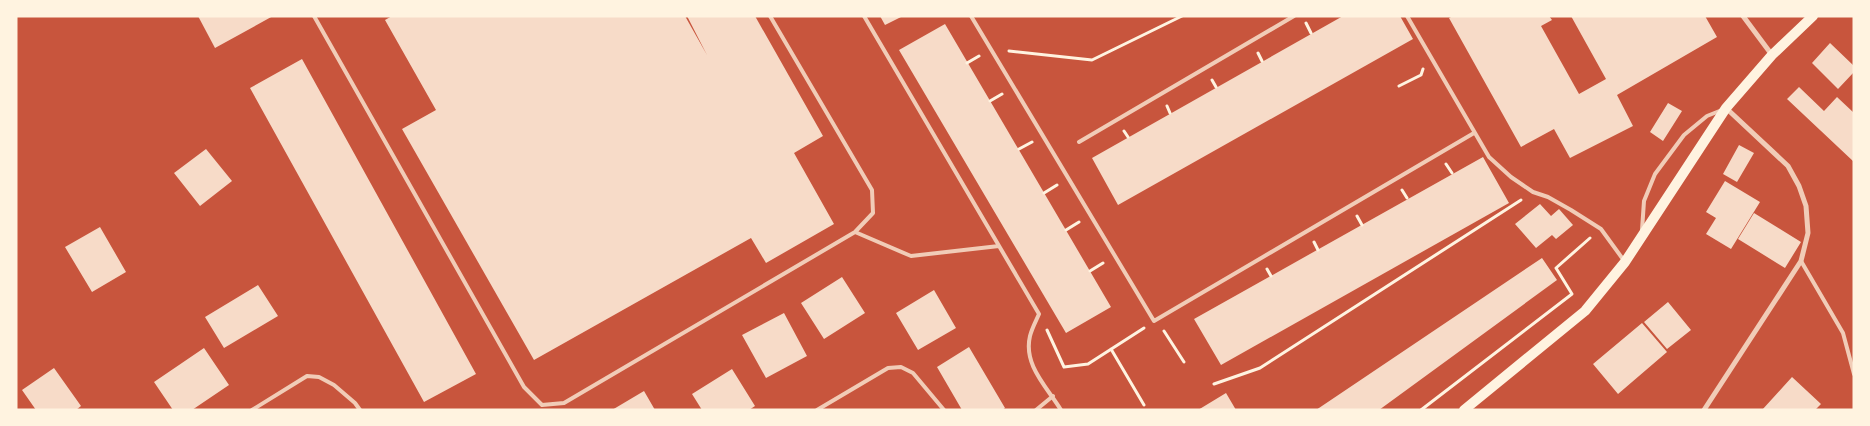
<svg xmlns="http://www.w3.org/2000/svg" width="1870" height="426" font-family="Bitter,serif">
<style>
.building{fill:#f7dbc8}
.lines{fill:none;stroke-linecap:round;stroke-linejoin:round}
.path{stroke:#fff3e0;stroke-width:3}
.service{stroke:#f1ccb7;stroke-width:4}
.minor{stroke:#f1ccb7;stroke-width:5}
.secondary{stroke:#fff3e0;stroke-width:10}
</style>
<rect width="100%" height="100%" fill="#c8553d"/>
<!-- building -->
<path class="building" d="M198 16H273L215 48Z
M392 16H685L707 55 687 16H755L823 136 794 153 834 224 766 263 751 238 534 360 402 129 436 110 385 20Z
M880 16H903L885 25Z
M1343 16H1400L1413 39 1118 205 1092 158Z
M1453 16H1549L1552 20 1541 26 1579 94 1606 79 1571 16H1705L1717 37 1617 95 1633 126 1570 158 1554 129 1521 147 1449 18Z
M945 24 1111 307 1066 333 899 50Z
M1830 43 1854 66V72L1838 89 1812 63Z
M302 59 476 374 424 402 250 88Z
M1799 87 1824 111 1837 97 1854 113V162L1787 99Z
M1668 103 1682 111 1663 141 1650 132Z
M1739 145 1754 153 1737 182 1723 174Z
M206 149 232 181 200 206 174 173Z
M1483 157 1509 203 1221 365 1194 319Z
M1725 181 1760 202 1731 249 1706 234 1716 218 1706 212Z
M1540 204 1551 216 1559 209 1573 225 1556 239 1552 235 1536 248 1515 224Z
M1754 213 1801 242 1785 268 1738 239Z
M100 227 126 272 92 292 65 247Z
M1542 258 1557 280 1379 410H1316Z
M842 277 865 313 824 339 801 303Z
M258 285 278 316 224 348 205 317Z
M934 290 956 328 918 350 896 313Z
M1668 302 1691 330 1667 349 1644 322Z
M784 313 807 356 766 378 742 335Z
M1642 323 1667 352 1618 394 1593 364Z
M969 347 1005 408 1002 410H962L937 367Z
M204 348 229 385 192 410H173L154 382Z
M54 368 81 406 76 410H36L22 390Z
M732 369 755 406 749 410H702L692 394Z
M1792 377 1821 404 1815 410H1762Z
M644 391 655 410H612Z
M1226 393 1236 410H1198Z"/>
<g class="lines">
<!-- path -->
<path class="path" d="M1306 23 1311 33
M1009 51 1092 60 1182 16
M1258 53 1262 61
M967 63 979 56
M1212 80 1216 87
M1399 86 1421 75 1423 69
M990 101 1002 94
M1167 106 1170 113
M1124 131 1128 137
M1019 149 1032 142
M1446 164 1452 173
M1402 190 1407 198
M1044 193 1057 185
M1357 216 1362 225
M1066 230 1079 222
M1314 242 1318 250
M1267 269 1271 276
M1090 271 1103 263
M1047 330 1064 367 1088 364 1144 328
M1164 331 1184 362
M1111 349 1144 405
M1214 384 1260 368 1521 200
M1421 410 1572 294 1556 268 1590 238"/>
<!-- service -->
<path class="service" d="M314 16 524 387 542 405 564 403 855 232 873 213 872 190 770 16
M864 16 1039 314C1036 321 1032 328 1030 336 1023 365 1047 387 1061 410
M971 16 1154 321 1474 133
M1407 16 1489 157 1511 177 1533 192 1548 197 1571 210 1601 229 1625 262
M1079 142 1294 16
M1642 230 1644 201 1655 174 1684 135 1707 116 1722 110
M855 232 911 256 999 246
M1801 261 1843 333 1854 374
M252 410 307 376 319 377 334 385 355 403 360 410
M817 410 888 368 901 367 913 373 944 410
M1036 410 1053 396"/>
<!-- minor -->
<path class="minor" d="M1743 16 1772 55
M1704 410 1801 261 1808 233 1806 206 1799 186 1788 166 1726 108"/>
<!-- secondary -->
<path class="secondary" d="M1464 410 1585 311 1625 262 1726 108 1772 55 1813 16"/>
</g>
<!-- border -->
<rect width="1870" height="426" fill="none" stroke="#fff3e0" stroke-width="35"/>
</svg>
